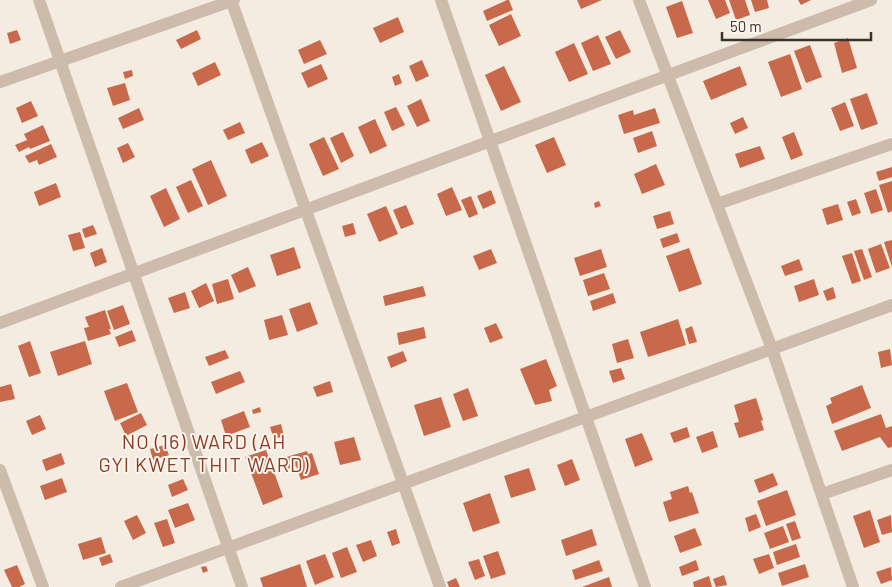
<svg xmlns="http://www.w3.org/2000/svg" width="892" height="587" font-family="Barlow,sans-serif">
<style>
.building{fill:#c8694b}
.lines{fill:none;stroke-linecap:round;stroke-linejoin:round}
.street{stroke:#cdbbac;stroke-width:12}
.labels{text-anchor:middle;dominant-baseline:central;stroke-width:4;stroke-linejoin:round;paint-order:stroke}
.quarter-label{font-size:20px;letter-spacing:1px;fill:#8c3b22;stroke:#fbf5ee}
</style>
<rect width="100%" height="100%" fill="#f4ebe1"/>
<!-- building -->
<path class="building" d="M507 0H509L513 10 487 21 483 11Z
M577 0H602L581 9Z
M708 0H725L730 13 716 19Z
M729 0H745L750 15 736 20Z
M751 0H767L769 8 755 12Z
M798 0H811L801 5Z
M682 1 693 33 677 38 666 7Z
M511 14 521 36 499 46 489 25Z
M398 17 404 32 380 43 373 28Z
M17 30 21 40 10 44 7 33Z
M197 30 201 39 181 49 176 40Z
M620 30 631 52 616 59 605 37Z
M598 35 611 64 593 71 581 43Z
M848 38 857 68 842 73 834 43Z
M320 40 327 54 304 64 298 50Z
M574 43 588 74 569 82 555 52Z
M810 45 822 77 806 83 794 51Z
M790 54 802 89 781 97 768 62Z
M422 60 429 76 416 82 409 66Z
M215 62 221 75 198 86 192 73Z
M321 64 328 79 308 88 301 73Z
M504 66 521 102 501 111 485 75Z
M740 66 747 85 711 100 703 81Z
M132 70 133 76 125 79 123 72Z
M399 74 402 83 395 86 392 77Z
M125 83 130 100 113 106 107 88Z
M867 93 878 124 861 130 850 99Z
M421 99 430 121 417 127 407 106Z
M31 101 38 116 22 123 16 108Z
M845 102 854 126 840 131 831 108Z
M396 107 405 125 392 131 384 112Z
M139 108 144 120 123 129 118 118Z
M655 108 660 123 624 134 618 115 633 110 634 115Z
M743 117 748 128 735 134 730 123Z
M375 119 387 146 370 154 358 127Z
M240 122 245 133 228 140 223 130Z
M43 125 50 141 30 149 29 147 19 152 15 145 27 140 24 134Z
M652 131 657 146 638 153 633 138Z
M343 132 354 156 341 163 330 138Z
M794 132 803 155 791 160 782 137Z
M324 137 339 169 323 176 309 144Z
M554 137 566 165 547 173 535 145Z
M262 142 269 156 251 164 245 150Z
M128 143 135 157 123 163 117 148Z
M51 144 57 157 39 165 37 160 29 163 25 156Z
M760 146 765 159 740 168 735 154Z
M211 160 227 196 208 205 192 169Z
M656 164 665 185 642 194 634 174Z
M892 167V177L879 181 876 172Z
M191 180 203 206 188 213 176 187Z
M892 181V211L888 213 879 185Z
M56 183 61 197 39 206 34 192Z
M452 187 462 210 446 216 437 194Z
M166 188 180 219 164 227 150 196Z
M876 189 883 210 871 214 864 193Z
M491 190 496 203 483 209 477 196Z
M471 196 478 214 469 218 461 200Z
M856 199 861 213 852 216 847 202Z
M599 201 601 206 595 208 594 203Z
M838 204 843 220 827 225 822 209Z
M406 205 414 224 401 229 393 210Z
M386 206 398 234 379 242 367 214Z
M670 211 674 224 657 229 653 216Z
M353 223 356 234 345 237 342 226Z
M93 225 97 234 85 238 82 229Z
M80 232 85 248 73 251 68 235Z
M677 233 680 242 663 248 660 239Z
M892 240V267L884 242Z
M881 244 890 268 876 273 868 249Z
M294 247 301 268 277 276 270 255Z
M102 248 107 262 95 267 90 253Z
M689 248 702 284 679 292 666 256Z
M491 249 497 263 479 270 473 256Z
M601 249 607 267 580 276 574 258Z
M862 249 872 277 864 280 854 251Z
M852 253 861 281 852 284 842 256Z
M799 259 803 270 785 276 781 266Z
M248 267 256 286 239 293 231 275Z
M604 273 610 289 588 296 583 280Z
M228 279 234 299 217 304 212 284Z
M814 279 819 295 799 302 794 286Z
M206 283 214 301 199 308 191 291Z
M423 286 426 296 385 306 383 296Z
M833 287 836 298 827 301 823 291Z
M185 292 190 308 174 313 168 298Z
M613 293 616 303 593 311 590 301Z
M310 302 318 324 297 332 289 309Z
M123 305 130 324 114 330 107 311Z
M105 310 111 329H109L111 334 88 341 84 328 89 327 85 317Z
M282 315 288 335 269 340 264 320Z
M678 319 686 345 648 357 640 332Z
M496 323 503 338 490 343 484 328Z
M692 326 697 342 689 344 685 329Z
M424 327 426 338 399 345 397 333Z
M132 330 136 341 119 347 115 337Z
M628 339 634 358 617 363 612 344Z
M30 341 41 373 29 377 18 346Z
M85 341 92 364 58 376 50 352Z
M890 349 892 365 881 368 878 352Z
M225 350 229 358 209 366 205 357Z
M403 351 407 361 391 368 387 357Z
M546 359 557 386 549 390 552 401 535 405 520 369Z
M621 368 625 379 613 383 609 371Z
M240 371 245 382 216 394 211 382Z
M330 381 333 392 317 397 313 387Z
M127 383 138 412 115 421 104 391Z
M11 384 15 399 0 402V387Z
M862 385 871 408 832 424 826 406 832 403 830 398Z
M468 388 478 416 463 421 453 394Z
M441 397 451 427 424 436 414 405Z
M756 398 763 420 761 421 764 430 739 438 734 423 739 422 734 405Z
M260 407 261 412 253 414 252 410Z
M244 411 250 427 226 436 221 420Z
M141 413 147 425 126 436 120 423Z
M881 414 886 428 892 426V447L888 448 880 437 842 451 834 431Z
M40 415 46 429 32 435 26 421Z
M281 424 284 436 274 439 270 427Z
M687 427 690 437 674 443 670 433Z
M713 431 718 447 702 453 696 437Z
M642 433 653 460 635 467 625 439Z
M354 437 361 460 340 465 334 442Z
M165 445 169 455 153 460 150 449Z
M266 450 283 497 263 505 245 457Z
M307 451 308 454 312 453 319 474 301 480 296 466 287 469 283 458Z
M61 453 65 464 46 471 42 460Z
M572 459 580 480 565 486 557 465Z
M529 468 536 490 511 498 504 476Z
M773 473 778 485 759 493 754 480Z
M62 478 67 492 45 500 40 486Z
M183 479 188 490 172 497 168 485Z
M688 486 690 493 692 492 699 513 669 522 663 502 672 499 670 492Z
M787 490 796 515 766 526 757 501Z
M490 493 500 523 473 532 463 503Z
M188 503 195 520 175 528 168 510Z
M870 510 880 542 864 548 853 516Z
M756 514 761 527 749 532 745 518Z
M137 515 146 533 133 540 124 521Z
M891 515 892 532 882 535 877 520Z
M167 519 175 543 163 547 154 523Z
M795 521 801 538 792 541 786 524Z
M783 526 789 542 770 549 764 533Z
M695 528 702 545 680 553 674 536Z
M396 529 400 543 392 546 387 532Z
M592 529 597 545 566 556 561 540Z
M101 537 106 553 83 560 78 544Z
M371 540 377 556 363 562 356 545Z
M796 544 800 557 777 565 773 552Z
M347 547 357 572 341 578 332 553Z
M498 551 506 574 491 579 483 556Z
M110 554 113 562 102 566 99 558Z
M325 554 334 577 315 585 306 561Z
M769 554 774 568 759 574 753 559Z
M479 559 485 576 475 580 468 562Z
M599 560 603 571 575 580 572 570Z
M696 560 699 570 682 576 679 567Z
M300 564 307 587H263L260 578Z
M805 564 809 577 782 586 778 573Z
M17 565 25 584 19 587H12L4 570Z
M206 566 208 571 203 573 201 567Z
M891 567 892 580 881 584 876 572Z
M724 575 727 585 716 587 713 579Z
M709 576 712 587H694L693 582Z
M609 577 612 587H582Z
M456 578 460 587H449L447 582Z"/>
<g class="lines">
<!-- street -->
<path class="street" d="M39 0 242 587
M231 0 440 587
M441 0 645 587
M639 0 772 349 853 587
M0 82 234 0
M717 204 892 144
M0 323 871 0
M0 470 43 587
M822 494 892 470
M121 587 892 305"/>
</g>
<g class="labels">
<!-- quarter labels -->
<g class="quarter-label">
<text x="204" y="441">NO (16) WARD (AH<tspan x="204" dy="23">GYI KWET THIT WARD)</tspan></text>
</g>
</g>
<!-- scale -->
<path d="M722 32v8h149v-8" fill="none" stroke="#3b302b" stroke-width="2.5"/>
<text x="730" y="32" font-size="15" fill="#3b302b" stroke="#fbf5ee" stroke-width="4" paint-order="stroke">50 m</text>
</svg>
